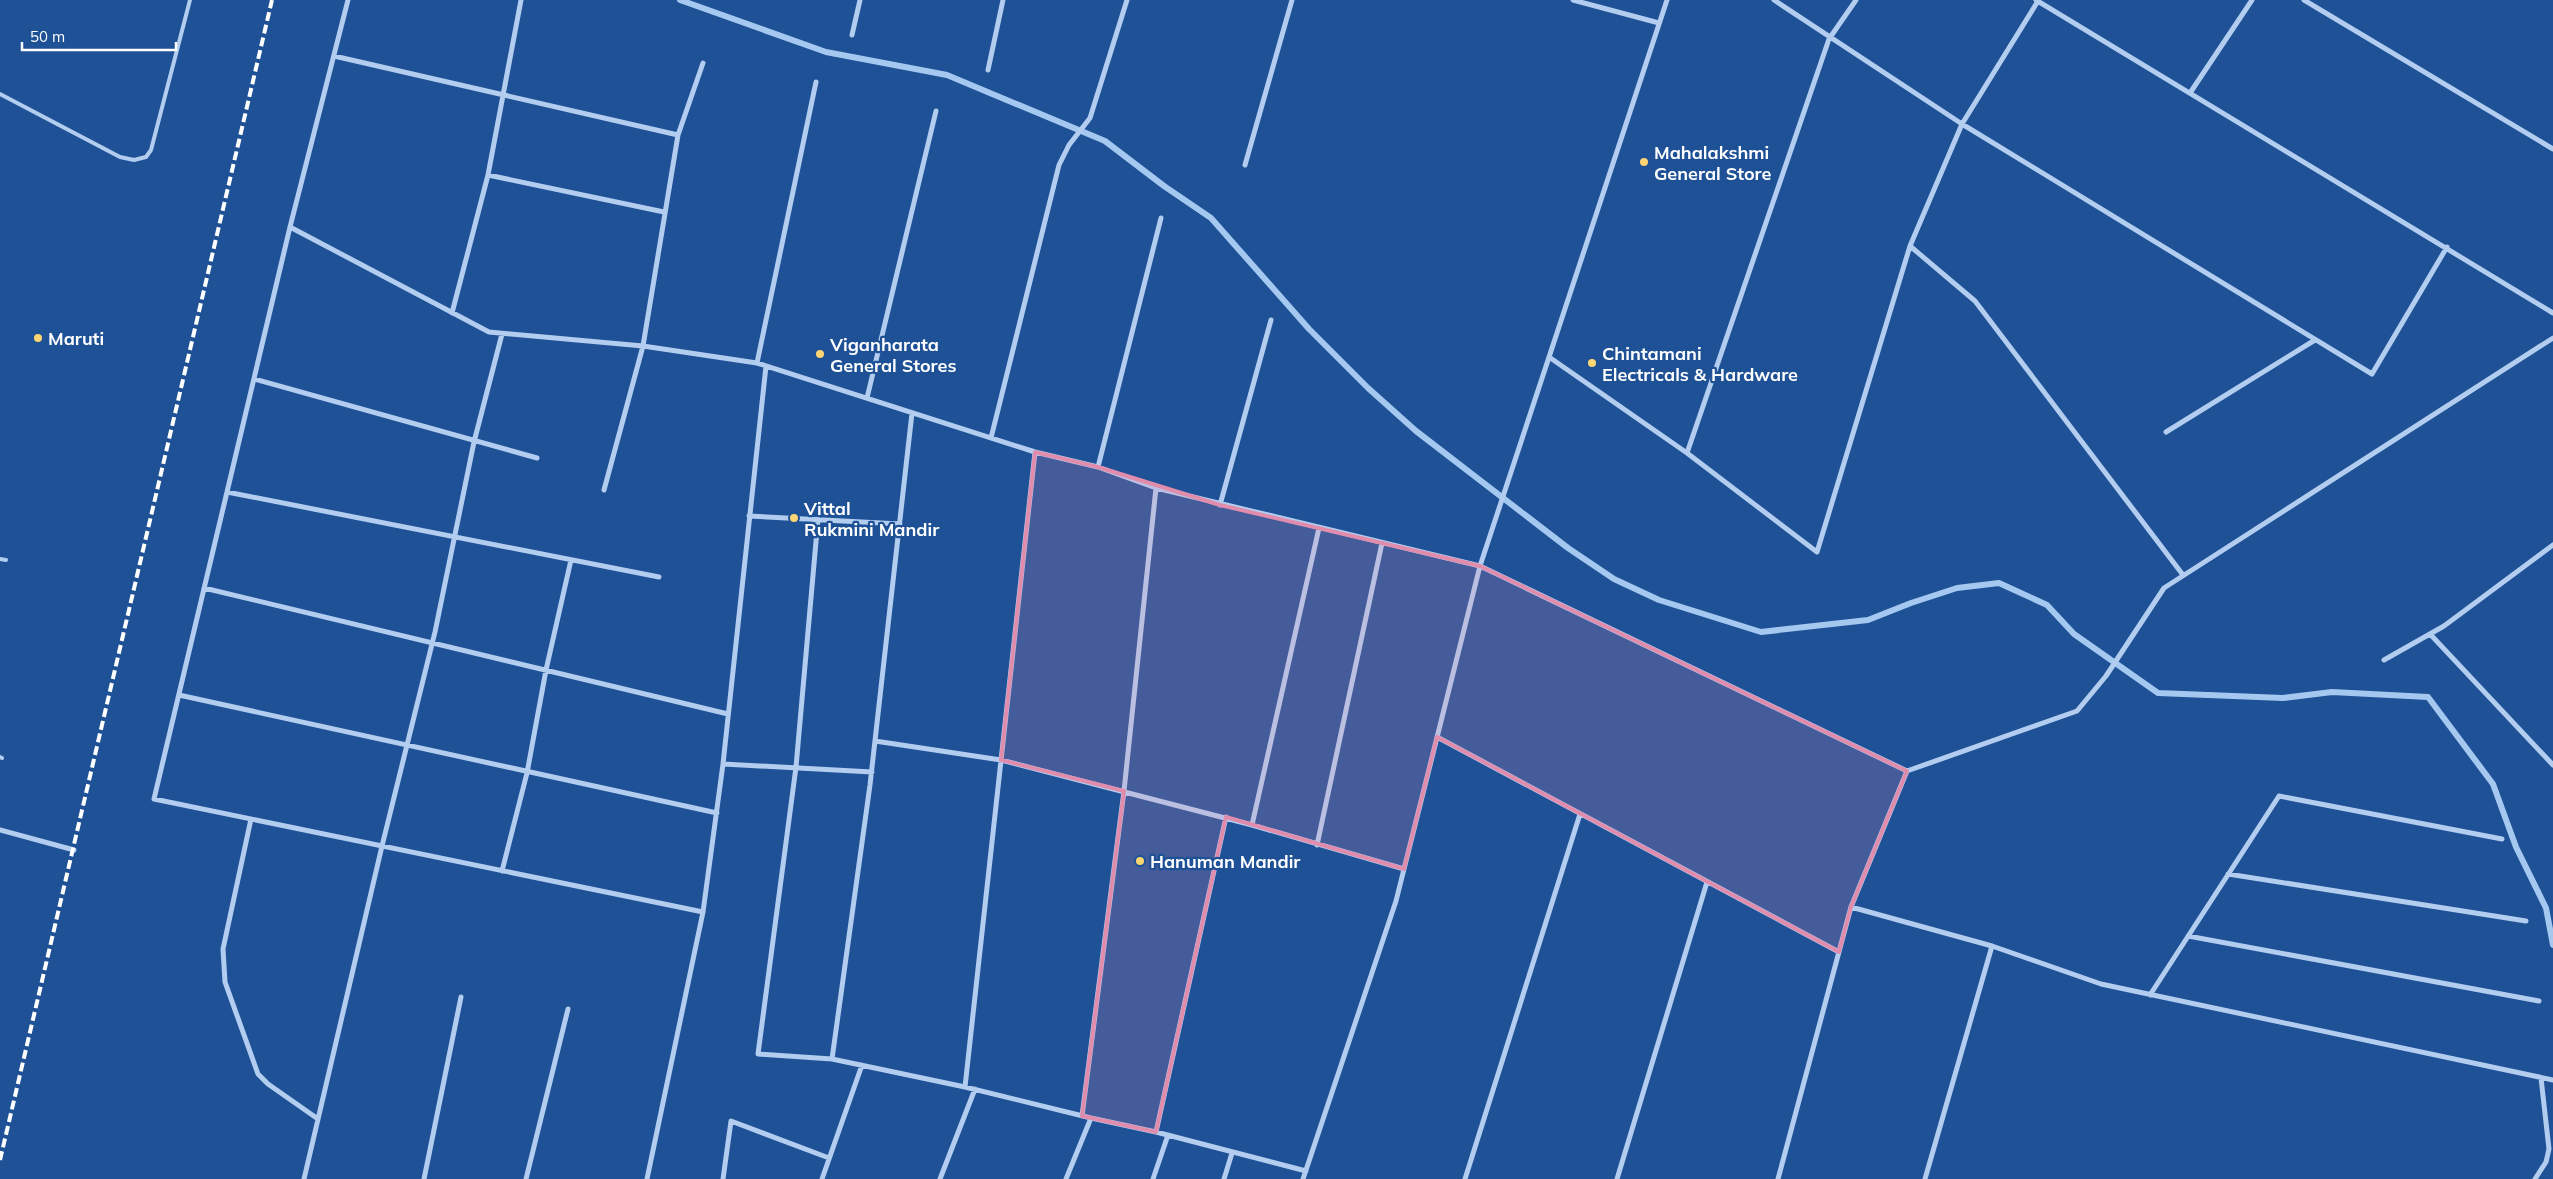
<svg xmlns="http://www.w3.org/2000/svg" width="2553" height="1179" font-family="Mulish,sans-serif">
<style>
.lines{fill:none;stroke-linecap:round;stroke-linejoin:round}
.stream{stroke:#a5c8f0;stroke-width:6}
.lane{stroke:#b2cdef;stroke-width:4}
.street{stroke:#b2cdef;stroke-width:5}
.rail{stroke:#fff;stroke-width:4;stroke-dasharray:9 4;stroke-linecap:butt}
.marked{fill:#e08cad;fill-opacity:0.2;stroke:#e08cad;stroke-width:4;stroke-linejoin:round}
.poi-dot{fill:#fdd572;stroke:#1e5195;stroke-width:2}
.labels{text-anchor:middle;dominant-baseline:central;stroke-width:4.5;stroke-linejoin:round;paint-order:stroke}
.poi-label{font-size:18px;font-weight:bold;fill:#fff;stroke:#1e5195;text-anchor:start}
</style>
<rect width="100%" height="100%" fill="#1e5195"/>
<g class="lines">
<!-- stream -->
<path class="stream" d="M680 0 826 52 947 75 1105 141 1164 186 1211 218 1309 329 1368 388 1416 431 1568 548 1614 579 1659 600 1761 632 1868 620 1911 603 1957 588 1999 583 2047 605 2074 634 2158 693 2283 698 2332 692 2428 697 2493 784 2516 847 2546 908 2553 945"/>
<!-- lane -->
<path class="lane" d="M0 94 120 157 134 160 146 157 151 150 190 0
M0 559 6 560
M0 757 2 758"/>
<!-- street -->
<path class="street" d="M348 0 290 227 154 799 703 912
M1573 0 1659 23
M1774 0 1962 124 2372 374 2447 247
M2036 0 2553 313
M2304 0 2553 149
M852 35 860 0
M334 56 678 135
M988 70 1003 0
M2190 93 2252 0
M1245 165 1292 0
M488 175 664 212
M290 227 489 332 643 346 757 363 1035 452 1098 467 1156 488 1480 566 1907 771
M1910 246 1975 301 2183 575
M452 313 488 175 521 0
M1549 357 1687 453 1817 552 1910 246 1962 124 2038 1
M757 363 816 82
M254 379 537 458
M867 398 936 111
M2166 432 2315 340
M991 438 1059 165 1069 145 1090 118 1127 0
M1687 453 1829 39 1856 0
M1098 467 1161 218
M604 490 643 346 678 135 703 63
M227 492 659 577
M1220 505 1271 320
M749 516 900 524
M818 519 796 767 758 1054 832 1059 965 1087 1091 1118 1156 1132 1306 1171
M204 588 728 714
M2430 634 2553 765
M2384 660 2444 626 2553 545
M179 695 717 813
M1437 737 1839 952
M875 741 1001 760 1252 825 1404 869
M723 764 872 772
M251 819 223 949 225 982 258 1074 268 1084 318 1119
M1252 825 1319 528
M0 830 74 850
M1317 845 1382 543
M502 871 527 773 546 670 571 560
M2228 874 2526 921
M1851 907 1992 946 2101 984 2553 1080
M2188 936 2539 1001
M2150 995 2279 796 2502 839
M832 1059 870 785 912 413
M965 1087 1035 452
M1082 1116 1124 791 1156 488
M1156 1132 1226 817
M304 1179 382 846 435 632 474 442 502 334
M424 1179 461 997
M526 1179 568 1009
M647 1179 703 912 723 764 766 366
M723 1179 731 1121 829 1158
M822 1179 862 1065
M940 1179 975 1089
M1066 1179 1091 1118
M1153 1179 1168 1135
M1224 1179 1232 1153
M1303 1179 1396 901 1480 566 1667 0
M1465 1179 1580 814
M1617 1179 1707 882
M1778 1179 1851 907 1907 771 2077 711 2106 676 2164 588 2553 338
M1925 1179 1992 946
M2535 1179 2546 1162 2549 1149 2541 1078"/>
<!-- rail -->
<path class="rail" d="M0 1160 272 0"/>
</g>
<!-- marked area -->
<path class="marked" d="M1035 452 1098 467 1220 505 1480 566 1907 771 1851 907 1839 952 1437 737 1404 869 1226 817 1156 1132 1082 1116 1124 791 1001 760Z"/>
<!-- markers -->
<g class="poi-dot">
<circle cx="1644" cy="162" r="5"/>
<circle cx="38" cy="338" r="5"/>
<circle cx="820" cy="354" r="5"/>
<circle cx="1592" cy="363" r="5"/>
<circle cx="794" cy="518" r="5"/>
<circle cx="1140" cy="861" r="5"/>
</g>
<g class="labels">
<!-- poi labels -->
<g class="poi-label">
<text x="1654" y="152">Mahalakshmi<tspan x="1654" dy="21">General Store</tspan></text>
<text x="48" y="338">Maruti</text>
<text x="830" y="344">Viganharata<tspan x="830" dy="21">General Stores</tspan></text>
<text x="1602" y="353">Chintamani<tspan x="1602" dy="21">Electricals &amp; Hardware</tspan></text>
<text x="804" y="508">Vittal<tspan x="804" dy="21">Rukmini Mandir</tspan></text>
<text x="1150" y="861">Hanuman Mandir</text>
</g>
</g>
<!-- scale -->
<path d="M22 42v8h154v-8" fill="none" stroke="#ffffff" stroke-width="2.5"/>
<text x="30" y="42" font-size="15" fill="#ffffff" stroke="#1e5195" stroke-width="4" paint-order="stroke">50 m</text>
</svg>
